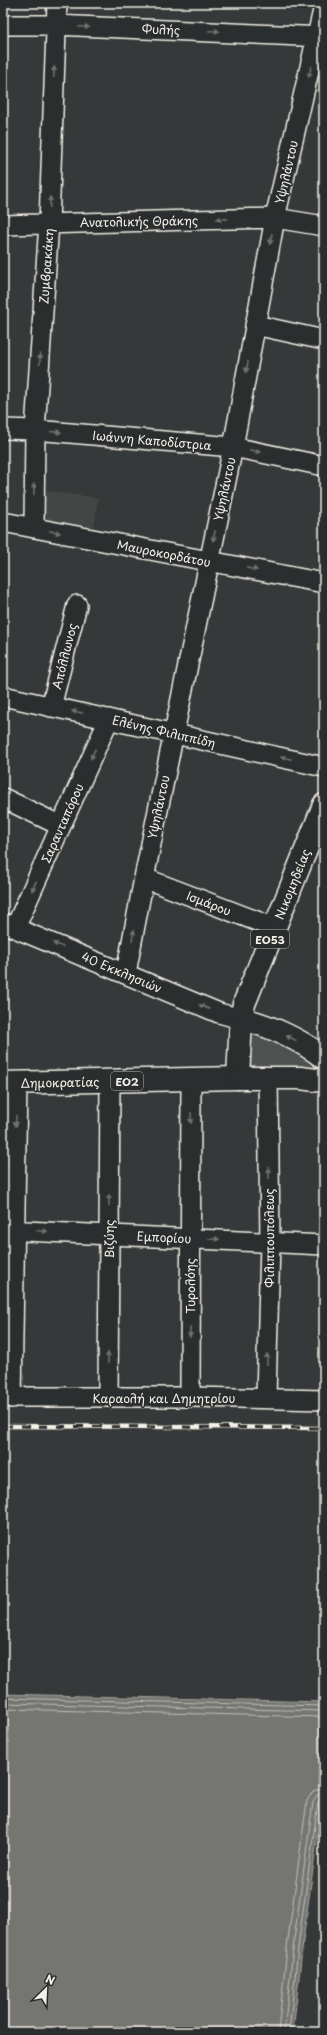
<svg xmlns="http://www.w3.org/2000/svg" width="327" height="2035" font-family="'Playpen Sans',sans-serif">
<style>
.built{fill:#434645}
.green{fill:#4e514f;stroke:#a1a19c}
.water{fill:#757572;stroke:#a8a7a1}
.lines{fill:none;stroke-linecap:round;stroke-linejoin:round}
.shore{stroke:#c1bfb9;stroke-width:1}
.minor-casing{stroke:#f4f1e8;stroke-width:22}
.major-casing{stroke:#f4f1e8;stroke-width:25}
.highway-casing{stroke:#f4f1e8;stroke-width:25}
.minor{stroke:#2a2d2e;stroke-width:19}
.major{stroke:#2a2d2e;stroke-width:22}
.highway{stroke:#2a2d2e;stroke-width:22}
.rail-casing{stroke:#f4f1e8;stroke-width:4.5}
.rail{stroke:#2a2d2e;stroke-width:3;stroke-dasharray:9;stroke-linecap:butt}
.oneway{fill:#71726f}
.labels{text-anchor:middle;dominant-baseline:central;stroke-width:3;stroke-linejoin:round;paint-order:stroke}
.shield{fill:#2a2d2e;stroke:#b7b6b0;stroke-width:1}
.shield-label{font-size:11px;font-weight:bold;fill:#f4f1e8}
.street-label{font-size:12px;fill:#f4f1e8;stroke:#2a2d2e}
</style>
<rect width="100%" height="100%" fill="#363939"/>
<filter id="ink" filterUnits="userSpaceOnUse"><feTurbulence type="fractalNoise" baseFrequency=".025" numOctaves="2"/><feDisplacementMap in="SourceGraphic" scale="8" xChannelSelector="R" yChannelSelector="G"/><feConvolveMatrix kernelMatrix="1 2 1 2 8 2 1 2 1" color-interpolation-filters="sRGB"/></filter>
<g filter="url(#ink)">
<!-- built -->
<path class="built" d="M46 491 98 498 94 528 42 520Z"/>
<!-- green -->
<path class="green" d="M249 1029 273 1037 324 1066V1076L245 1071Z"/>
<!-- water -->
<path class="water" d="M3 1694 324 1702V1789L303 1941 293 2032H3Z"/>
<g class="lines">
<!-- shore -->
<path class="shore" d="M3 1698 324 1706
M3 1703 324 1711
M3 1709 324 1717
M278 2032 288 1939 307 1801 313 1791 324 1788
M284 2032 294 1940 313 1802 317 1795 324 1794
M289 2032 299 1940 318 1803 320 1800 324 1799"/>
<defs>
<path id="minor" d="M3 25H55L324 37
M3 225 275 218 324 226
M255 325 324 340
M3 429 35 430 233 447 324 466
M3 522 324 583
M34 528 35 430 49 223 57 3
M3 696 324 767
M51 707 77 605
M3 798 61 826
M144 878 275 928
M3 923 219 1013 241 1019
M15 928 109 719
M126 973 144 878 233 447 275 218 324 6
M3 1230 324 1245
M3 1397H190L324 1400
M108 1397 110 1081
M190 1397 191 1079
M12 1398 17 1082
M266 1398 270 1242 268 1078"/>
<path id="major" d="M241 1019C267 1024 303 1041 324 1058
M3 1083 238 1078 241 1019 244 1004 324 805"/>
<path id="highway" d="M238 1078H300L324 1081"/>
</defs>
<!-- minor casing -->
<use href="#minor" class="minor-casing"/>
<!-- major casing -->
<use href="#major" class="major-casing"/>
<!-- highway casing -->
<use href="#highway" class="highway-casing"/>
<!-- minor -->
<use href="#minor" class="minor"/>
<!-- major -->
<use href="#major" class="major"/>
<!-- highway -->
<use href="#highway" class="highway"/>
<defs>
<path id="rail" d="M3 1426 324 1428"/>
</defs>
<!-- rail casing -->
<use href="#rail" class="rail-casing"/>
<!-- rail -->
<use href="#rail" class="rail"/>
</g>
<!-- one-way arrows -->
<defs><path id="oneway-solid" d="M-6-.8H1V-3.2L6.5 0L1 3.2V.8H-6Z"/></defs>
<g class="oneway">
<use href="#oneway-solid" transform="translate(84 27) rotate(2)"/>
<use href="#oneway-solid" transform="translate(214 31) rotate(2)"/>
<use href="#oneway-solid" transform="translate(54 72) rotate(-88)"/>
<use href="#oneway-solid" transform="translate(310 72) rotate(103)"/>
<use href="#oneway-solid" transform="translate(50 202) rotate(-88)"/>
<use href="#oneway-solid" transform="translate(222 219) rotate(179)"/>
<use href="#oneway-solid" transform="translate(271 239) rotate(101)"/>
<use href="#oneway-solid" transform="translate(40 359) rotate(-86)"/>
<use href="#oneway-solid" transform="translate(247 367) rotate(101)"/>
<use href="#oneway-solid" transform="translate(56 432) rotate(5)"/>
<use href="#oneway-solid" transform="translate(255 451) rotate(12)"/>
<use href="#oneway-solid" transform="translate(34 489) rotate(-89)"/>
<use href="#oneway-solid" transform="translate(55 532) rotate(11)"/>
<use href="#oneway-solid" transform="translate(214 536) rotate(102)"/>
<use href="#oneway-solid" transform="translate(252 569) rotate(11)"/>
<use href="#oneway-solid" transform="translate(77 712) rotate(-169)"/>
<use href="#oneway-solid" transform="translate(93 754) rotate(114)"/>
<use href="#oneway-solid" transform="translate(286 758) rotate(-168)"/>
<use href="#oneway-solid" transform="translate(34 886) rotate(114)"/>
<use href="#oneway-solid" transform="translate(133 935) rotate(-79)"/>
<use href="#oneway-solid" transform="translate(58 945) rotate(-158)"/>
<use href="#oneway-solid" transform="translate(204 1007) rotate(-157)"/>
<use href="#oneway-solid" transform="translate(291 1038) rotate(-154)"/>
<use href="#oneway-solid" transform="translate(191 1118) rotate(90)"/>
<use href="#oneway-solid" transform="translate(16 1121) rotate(91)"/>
<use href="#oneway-solid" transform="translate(269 1173) rotate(-91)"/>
<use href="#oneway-solid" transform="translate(109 1200) rotate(-89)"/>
<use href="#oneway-solid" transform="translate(42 1231) rotate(2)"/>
<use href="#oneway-solid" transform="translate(214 1239) rotate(3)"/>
<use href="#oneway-solid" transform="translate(190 1332) rotate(90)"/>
<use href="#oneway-solid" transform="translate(108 1358) rotate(-90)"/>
<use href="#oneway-solid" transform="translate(267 1359) rotate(-89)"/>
</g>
</g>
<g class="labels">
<!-- shield labels -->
<g class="shield">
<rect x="251" y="930" width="38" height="18" rx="3"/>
<rect x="111" y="1072" width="32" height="18" rx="3"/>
</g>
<g class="shield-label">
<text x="270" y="939">ΕΟ53</text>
<text x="127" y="1081">ΕΟ2</text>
</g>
<!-- street labels -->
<g class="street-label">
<text transform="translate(161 29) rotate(2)">Φυλής</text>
<text transform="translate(286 172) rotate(-77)">Υψηλάντου</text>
<text transform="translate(139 221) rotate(-1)">Ανατολικής Θράκης</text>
<text transform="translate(46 266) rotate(-86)">Ζυμβρακάκη</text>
<text transform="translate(152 440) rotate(5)">Ιωάννη Καποδίστρια</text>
<text transform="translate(224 489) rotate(-78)">Υψηλάντου</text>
<text transform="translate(164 553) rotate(11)">Μαυροκορδάτου</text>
<text transform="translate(64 656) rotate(-76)">Απόλλωνος</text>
<text transform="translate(164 731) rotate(13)">Ελένης Φιλιππίδη</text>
<text transform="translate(158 807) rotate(-78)">Υψηλάντου</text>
<text transform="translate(62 823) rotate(-66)">Σαρανταπόρου</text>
<text transform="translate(292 884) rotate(-68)">Νικομηδείας</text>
<text transform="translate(209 903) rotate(21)">Ισμάρου</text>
<text transform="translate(122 972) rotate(23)">40 Εκκλησιών</text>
<text transform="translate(60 1082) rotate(-1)">Δημοκρατίας</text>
<text transform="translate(164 1237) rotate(3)">Εμπορίου</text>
<text transform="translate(269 1238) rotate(-90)">Φιλιππουπόλεως</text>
<text transform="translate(109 1239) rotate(-90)">Βιζύης</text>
<text transform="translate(190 1286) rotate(-90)">Τυρολόης</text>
<text x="164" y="1398">Καραολή και Δημητρίου</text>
</g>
</g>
<!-- margin -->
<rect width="327" height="2035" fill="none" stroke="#2a2d2e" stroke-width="16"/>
<rect x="8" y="8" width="311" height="2019" fill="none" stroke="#f4f1e8" stroke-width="1.5" filter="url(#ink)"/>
<!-- north arrow -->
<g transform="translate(46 1989) rotate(24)" stroke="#2a2d2e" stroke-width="3" paint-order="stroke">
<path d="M0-3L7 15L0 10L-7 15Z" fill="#f4f1e8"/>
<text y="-6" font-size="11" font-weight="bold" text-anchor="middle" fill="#f4f1e8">N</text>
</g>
</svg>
